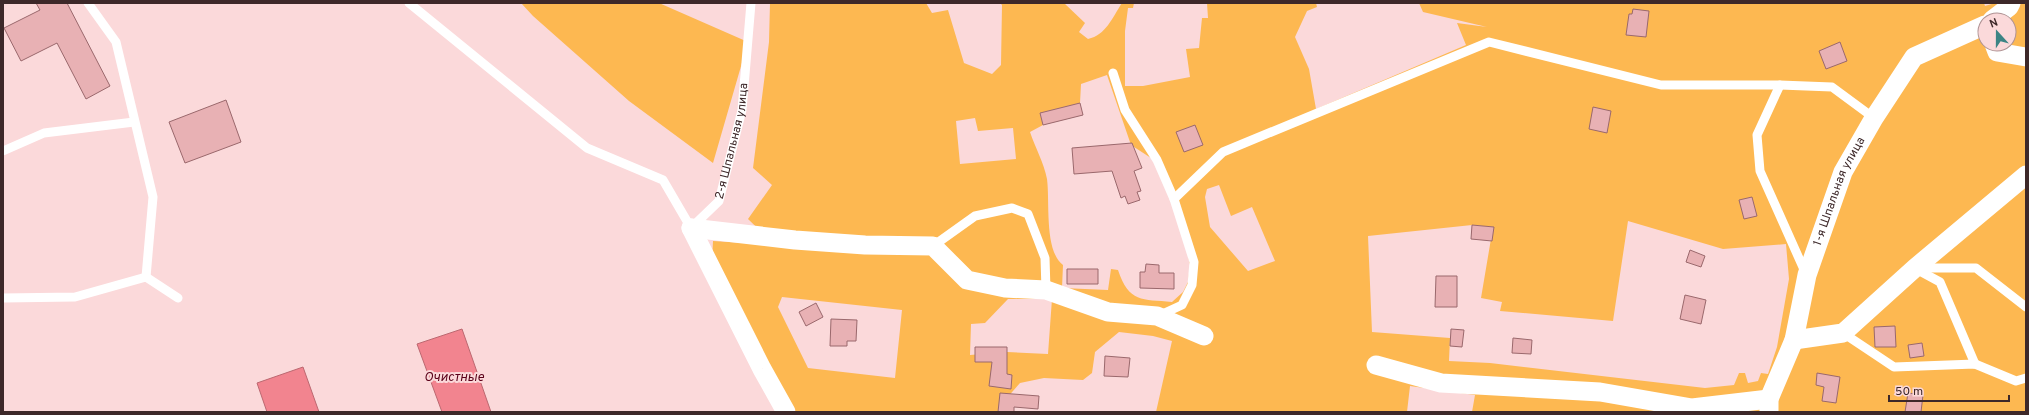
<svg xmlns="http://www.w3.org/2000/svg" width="2029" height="415" font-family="Overpass,sans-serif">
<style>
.green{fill:#fdb851;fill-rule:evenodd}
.water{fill:#f2848f;stroke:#bc6870}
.building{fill:#e8b1b4;stroke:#9a686c}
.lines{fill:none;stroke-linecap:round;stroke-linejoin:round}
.lane{stroke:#fff;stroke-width:9}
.street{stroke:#fff;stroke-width:19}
.labels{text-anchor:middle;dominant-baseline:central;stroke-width:4;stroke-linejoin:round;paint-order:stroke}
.street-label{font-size:12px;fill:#3d2829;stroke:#fbd9da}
.water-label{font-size:13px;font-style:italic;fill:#5a0019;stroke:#fbd9da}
</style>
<rect width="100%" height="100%" fill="#fbd9da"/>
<!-- green -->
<path class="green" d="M521 3H659L748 42 713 163 629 101 533 16Z
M770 3H926L932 13 948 10 964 63 992 74 1001 65 1002 5 1000 3H1064L1085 23 1079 32 1088 39C1106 35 1112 18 1122 3H1134L1133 8H1128L1125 31V86H1143L1190 77 1186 49 1199 48 1202 18H1208L1207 3H1316L1317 7 1307 11 1295 37 1309 69 1316 109 1466 45 1457 23 1487 27 1423 12 1419 3H1984L1985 6 1995 3H2026V412H1472L1475 395 1410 386 1407 412H1156L1172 341 1153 336 1119 332 1095 352 1092 373 1083 380 1044 378 1020 383 999 407 998 412H794L712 262 713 241 775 245 748 219 772 185 753 168 769 42ZM1985 20H2009V44H1985ZM1107 75 1131 145 1154 160 1172 201 1185 241 1190 265 1188 282 1183 292 1172 302C1142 299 1129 303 1118 270L1111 269 1108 290 1062 288 1063 265C1044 251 1050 201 1047 179 1044 163 1035 147 1030 132L1043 125 1040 113 1080 103 1081 84ZM975 118 978 131 1013 128 1016 159 960 164 956 121ZM1219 185 1231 216 1252 207 1275 261 1248 271 1210 227 1205 197 1207 189ZM1628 221 1723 249 1786 244 1789 279 1777 347 1768 374 1761 373 1758 381 1748 383 1745 373H1739L1734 385 1705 388 1490 363 1449 361 1450 338 1372 332 1368 236 1472 225 1493 227 1481 298 1502 302 1500 311 1613 321ZM782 297 902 310 895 378 808 368 778 307ZM1008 299H1052L1048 354 1007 352 970 355 971 324 985 323Z"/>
<!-- water -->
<path class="water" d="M462 329 491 412H442L417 344Z
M303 367 319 412H267L257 383Z"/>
<!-- building -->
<path class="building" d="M36 3H67L110 86 86 99 57 43 21 61 4 28 40 10Z
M1633 9 1649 11 1646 37 1626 35 1629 14H1632Z
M1840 42 1847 61 1826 69 1819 51Z
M226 100 241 142 185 163 169 122Z
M1080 103 1083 115 1043 125 1040 113Z
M1593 107 1611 111 1607 133 1589 129Z
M1195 125 1203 145 1184 152 1176 132Z
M1132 143 1142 168 1134 171 1141 191 1137 192 1140 200 1128 204 1125 196 1121 198 1112 171 1074 174 1072 148Z
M1752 197 1757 216 1744 219 1739 200Z
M1472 225 1494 227 1492 241 1471 239Z
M1690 250 1705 256 1701 267 1686 262Z
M1146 264 1159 265V273H1174V289L1140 288V272H1145Z
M1067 269H1098V284H1067Z
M1436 276H1457V307H1435Z
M1685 295 1706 300 1701 324 1680 319Z
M816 303 823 317 806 326 799 312Z
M831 319 857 320 856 341H847V346H830Z
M1895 326 1896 347H1875L1874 327Z
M1451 329 1464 330 1462 347 1450 346Z
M1513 338 1532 340 1531 354 1512 353Z
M1922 343 1924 356 1910 358 1908 345Z
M975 347H1007V374L1012 375 1011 389 989 386 992 362H975Z
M1105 356 1130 358 1128 377 1104 376Z
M1817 373 1840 377 1836 403 1822 401 1824 387 1816 385Z
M1000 393 1039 396 1038 409 1014 407V412H998Z
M1908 393 1923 395 1921 412H1905Z"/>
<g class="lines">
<!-- lane -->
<g class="lane">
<path d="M88 3 116 42 153 197 146 277"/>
<path id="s1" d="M409 3 587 148 663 180 691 228 719 201 742 110 751 3"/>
<path d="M1113 73 1125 110 1157 160 1174 199 1194 262 1192 285 1182 305 1158 316"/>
<path d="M1780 85 1757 135 1760 171 1806 274"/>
<path d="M3 151 44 133 134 122"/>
<path d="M1174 199 1223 152 1489 42 1661 85H1780L1832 87 1874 118"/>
<path d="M933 246 975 216 1012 208 1028 214 1045 258 1046 290"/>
<path d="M1918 268H1976L2026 307"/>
<path d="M1916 269 1940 282 1975 364"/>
<path d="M3 298 75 297 146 277 178 298"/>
<path d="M1843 333 1894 367 1975 364 2016 381 2026 378"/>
</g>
<!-- street -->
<g class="street">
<path d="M1992 20 2009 7 2011 3"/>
<path d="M1994 44 1997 52 2026 57"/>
<path d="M691 228 795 240 865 245 933 246 967 280 1005 288 1046 290 1108 312 1157 316 1204 336"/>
<path d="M691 228 762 369 786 412"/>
<path d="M1794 340 1843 333 1915 268 2026 175"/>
<path d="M1376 365 1441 383 1600 392 1692 408 1769 399"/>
<path id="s2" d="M1769 412V399L1794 340 1807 275 1843 172 1874 118 1914 57 1985 25"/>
</g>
</g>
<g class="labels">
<!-- street labels -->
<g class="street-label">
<text stroke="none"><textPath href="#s1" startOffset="468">2-я Шпальная улица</textPath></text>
<text stroke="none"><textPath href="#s2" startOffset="233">1-я Шпальная улица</textPath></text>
</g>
<!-- water labels -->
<g class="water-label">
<text x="454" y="378">Очистные</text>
</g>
</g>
<!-- border -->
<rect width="2029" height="415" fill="none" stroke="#3d2829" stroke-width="8"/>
<!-- north arrow -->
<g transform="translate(1997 32) rotate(339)"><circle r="19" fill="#fbd9da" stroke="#af9293"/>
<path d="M0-3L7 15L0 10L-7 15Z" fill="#3c8484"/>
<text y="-6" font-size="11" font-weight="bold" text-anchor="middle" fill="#3d2829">N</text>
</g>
<!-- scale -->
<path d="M1889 395v6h120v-6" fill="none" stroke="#3d2829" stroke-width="2"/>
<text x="1895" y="395" font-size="12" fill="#3d2829" stroke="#fbd9da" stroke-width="3" paint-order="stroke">50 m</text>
</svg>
